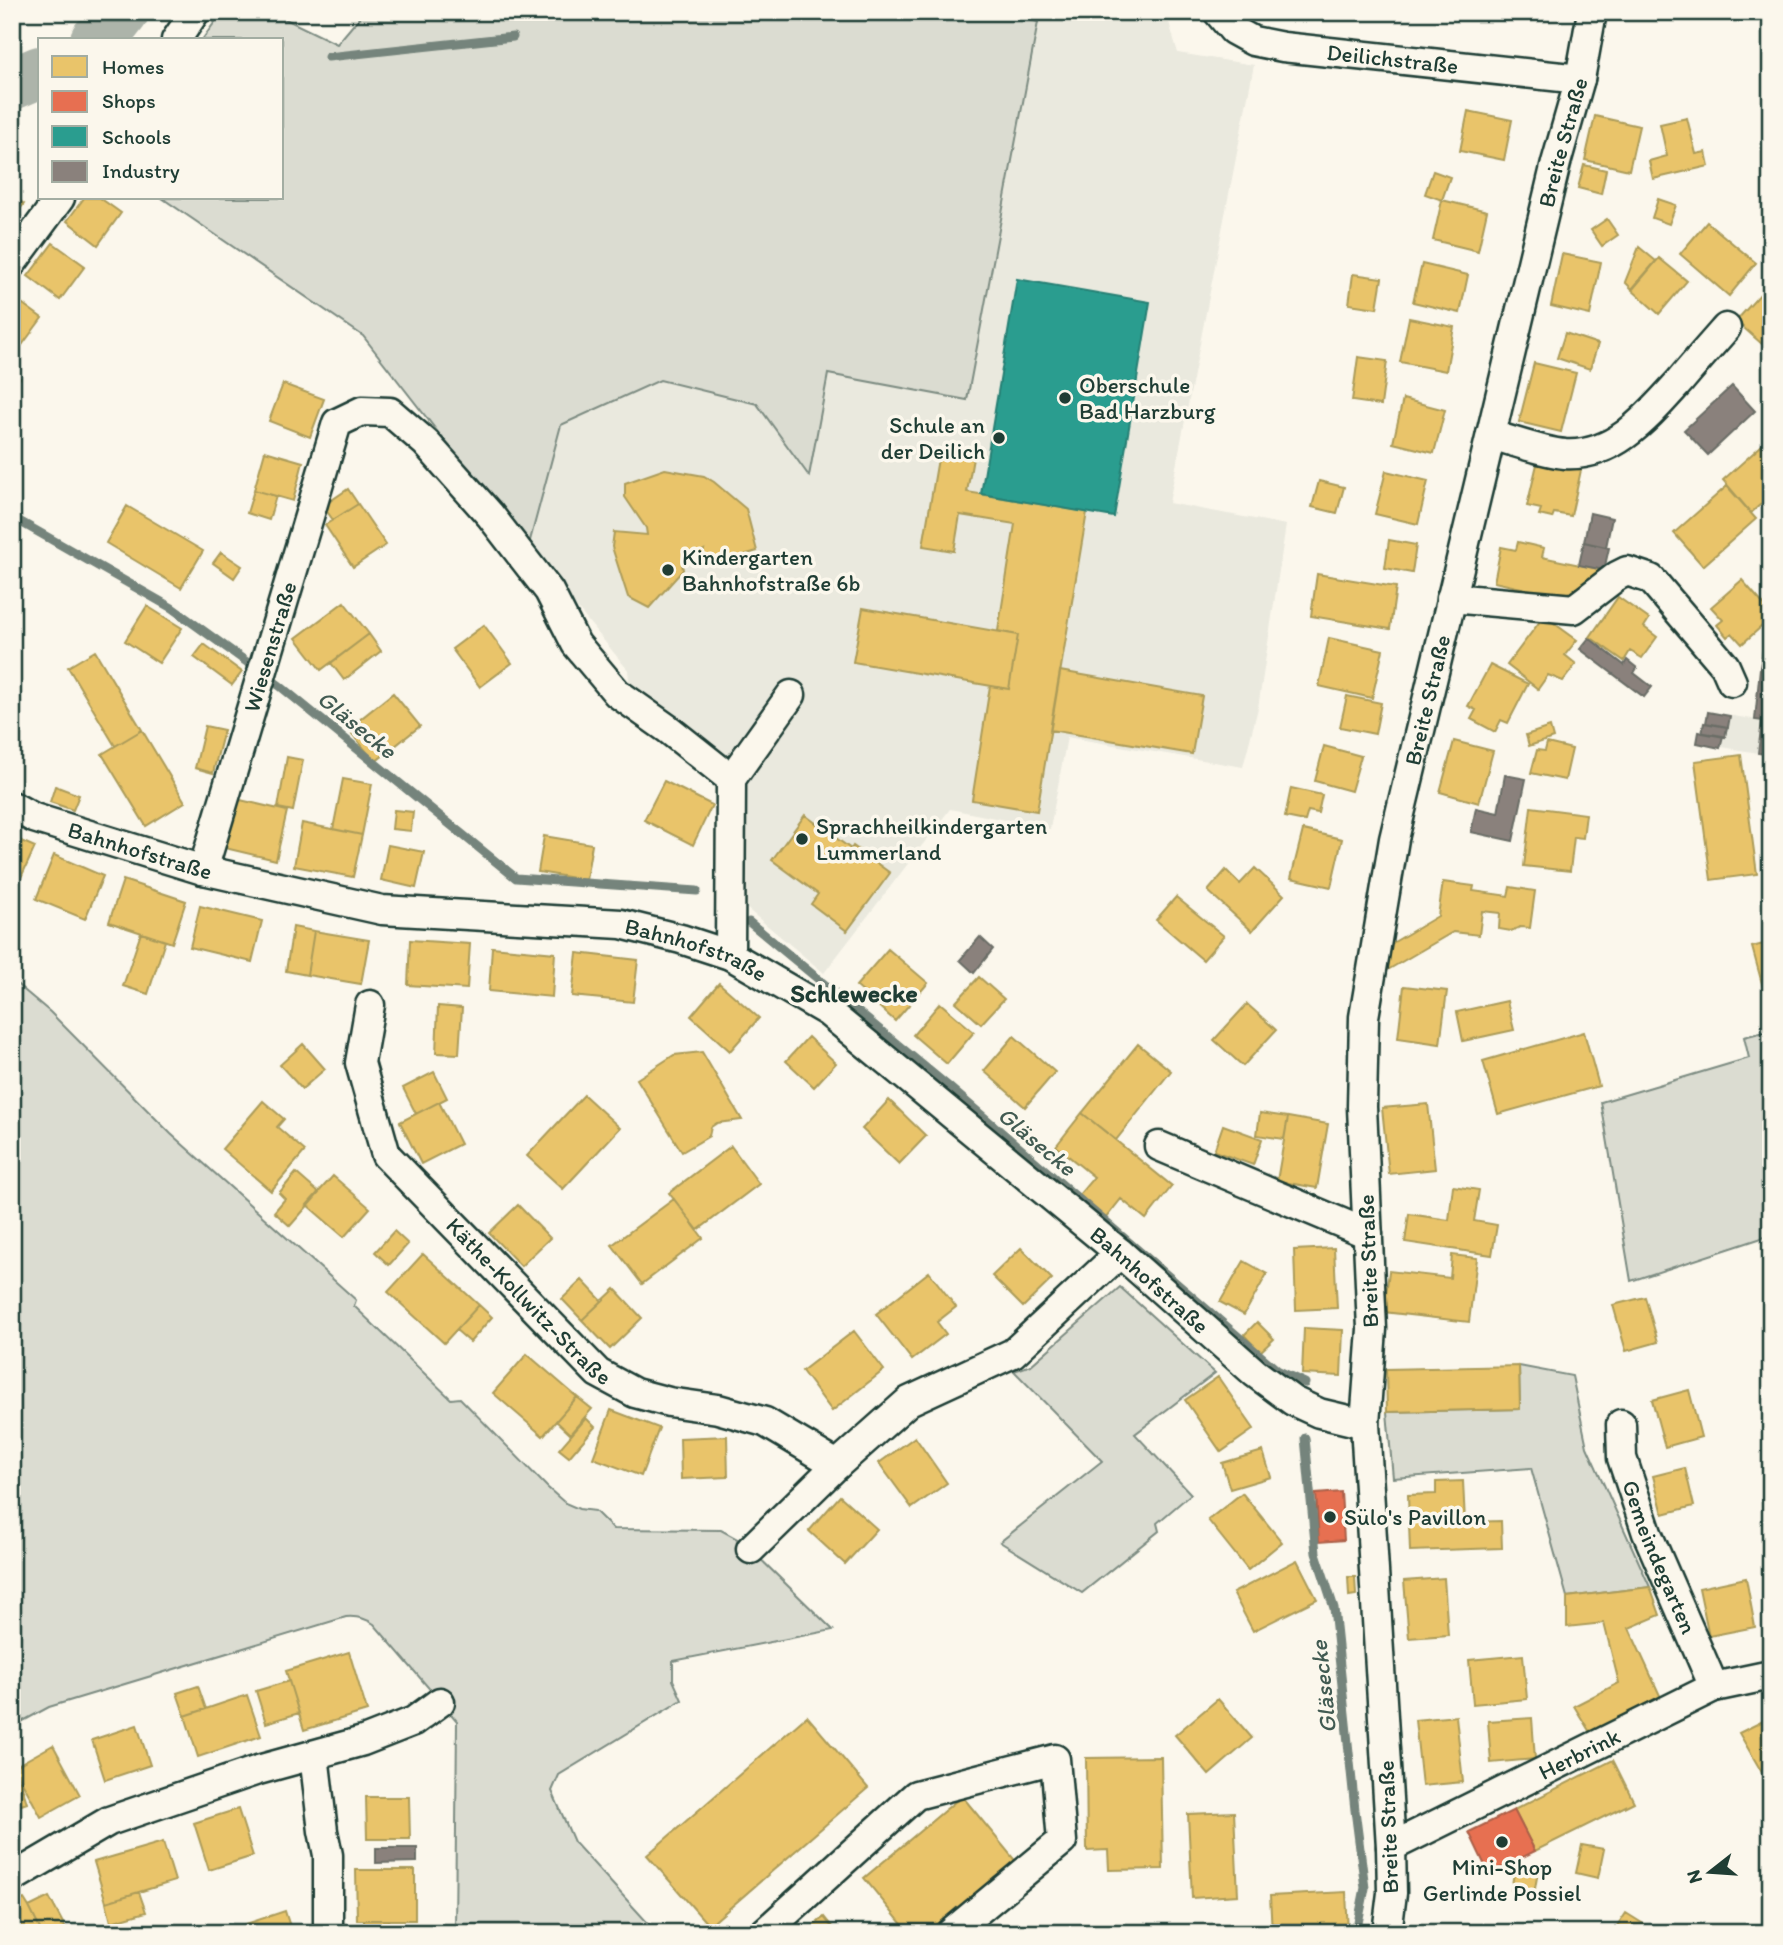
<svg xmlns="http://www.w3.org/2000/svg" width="1783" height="1945" font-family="Itim,sans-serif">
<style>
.built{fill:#eae9de}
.green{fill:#dbdcd1;stroke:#7d8c82;stroke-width:2}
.homes{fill:#e9c46a;stroke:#ac9c5a;stroke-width:2}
.shops{fill:#e76f51;stroke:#ab6048;stroke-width:2}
.schools{fill:#2a9d8f;stroke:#278074;stroke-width:2}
.industry{fill:#8a817c;stroke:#6a6d66;stroke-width:2}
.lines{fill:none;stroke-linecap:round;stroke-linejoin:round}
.stream{stroke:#74847b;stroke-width:9}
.river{stroke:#adb4aa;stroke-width:52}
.minor-casing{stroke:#1f3d34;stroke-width:33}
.minor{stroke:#fbf7ec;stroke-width:28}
.poi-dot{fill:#1f3d34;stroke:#fbf7ec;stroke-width:2.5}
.labels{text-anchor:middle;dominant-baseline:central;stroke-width:7;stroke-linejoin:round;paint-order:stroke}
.street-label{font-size:23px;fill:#1f3d34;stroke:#fbf7ec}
.poi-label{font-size:23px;fill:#1f3d34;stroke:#fbf7ec;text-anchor:start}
.water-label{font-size:24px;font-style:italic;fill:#425b52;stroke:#fbf7ec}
.quarter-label{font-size:26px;font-weight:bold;fill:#1f3d34;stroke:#fbf7ec}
</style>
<rect width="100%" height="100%" fill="#fbf7ec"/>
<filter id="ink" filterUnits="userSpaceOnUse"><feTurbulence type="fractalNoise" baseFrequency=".0143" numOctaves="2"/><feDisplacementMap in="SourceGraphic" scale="14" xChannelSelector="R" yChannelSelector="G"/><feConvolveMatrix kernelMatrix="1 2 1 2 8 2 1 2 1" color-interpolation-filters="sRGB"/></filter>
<g filter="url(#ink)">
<!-- built -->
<path class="built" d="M998 12H1166L1178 53 1254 65 1169 503 1286 525 1258 708 1243 767 1067 737 1050 829 950 809 824 973 739 902 738 781 630 689 628 670 528 548 561 425 660 380 757 404 809 475 828 374 1038 22Z
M1708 712 1771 722V755L1697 743 1699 732 1702 733 1704 723H1706Z"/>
<!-- green -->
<path class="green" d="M222 12H271L337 44 364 12H998L1038 22 967 400 828 374 809 476 757 404 660 380 561 425 528 548 363 336 162 198H282V40H202Z
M12 980 50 1012 171 1134 356 1300 354 1306 451 1399 460 1398 548 1488 565 1503 579 1509 595 1511 613 1529 721 1530 743 1542 833 1630 673 1661V1680L682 1700 559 1775 552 1791 574 1842 657 1933H455L457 1721 374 1624C365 1618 357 1616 346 1617L49 1707 12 1727Z
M1771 1030V1235L1631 1281 1601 1102 1749 1058 1744 1037Z
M1120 1287 1215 1373 1135 1434 1191 1494 1157 1523 1159 1531 1082 1593 1000 1542 1102 1461 1014 1371 1031 1365Z
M1519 1366 1572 1376 1587 1447 1650 1587 1567 1597 1531 1468 1393 1478 1387 1412 1520 1409Z"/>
<!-- homes -->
<path class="homes" d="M1468 111 1512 120 1504 160 1460 151Z
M1595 116 1639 126 1629 170 1585 160Z
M1687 118 1696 154 1706 152 1709 166 1653 179 1649 161 1667 156 1660 124Z
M1584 165 1606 170 1601 194 1578 188Z
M1433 171 1450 177 1442 200 1425 194Z
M12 195 24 204 12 219Z
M84 198H100L121 213 98 245 67 221Z
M1658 199 1676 205 1669 224 1652 218Z
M1442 200 1487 211 1478 251 1433 240Z
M1607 219 1618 235 1602 246 1591 230Z
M1707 222 1756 263 1729 296 1680 254Z
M53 243 85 266 60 300 28 276Z
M1639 247 1656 261 1632 289 1625 282Z
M1562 254 1601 262 1590 315 1551 306Z
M1659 258 1687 281 1659 314 1632 290Z
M1422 264 1468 275 1460 313 1413 302Z
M1353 274 1382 278 1377 308 1349 304Z
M1771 282V352L1736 321Z
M12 296 42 318 17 352 12 349Z
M1409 318 1454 327 1446 371 1400 362Z
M1565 333 1598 344 1590 369 1557 358Z
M1358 357 1387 361 1381 405 1352 401Z
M1534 363 1576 373 1561 432 1519 422Z
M12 374 20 378 12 391Z
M283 384 324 399 310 437 269 421Z
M1403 399 1445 410 1434 453 1393 443Z
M1771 437V495L1751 513 1723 480Z
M265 451 303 462 293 501 254 490Z
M939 453 973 458 967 492 1087 512 1037 811 972 800 990 686 1009 689 1018 635 998 631 1015 524 960 515 954 551 923 546Z
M1538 460 1581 470 1571 516 1554 513 1552 518 1539 515 1541 509 1527 506Z
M665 469 704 476 714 482 746 509 757 551 715 564 702 560 704 550 682 564 683 570 649 608 628 597 612 547 614 532 647 535 646 528 625 497V483Z
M1386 471 1428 481 1418 524 1375 514Z
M1319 481 1344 487 1337 513 1312 507Z
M1727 486 1756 519 1703 566 1674 533Z
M348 489 358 504 333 520 323 506Z
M254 490 276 496 269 520 247 513Z
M358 504 386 545 353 567 325 525Z
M127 506 203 551 181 588 106 543Z
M1389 540 1416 545 1412 573 1385 568Z
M1518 542 1544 548 1542 557 1604 570 1572 599 1494 582 1501 547 1516 550Z
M221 552 242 566 234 578 213 563Z
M1317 574 1396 587 1390 629 1311 616Z
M1742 580 1771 613V618L1742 644 1732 633 1727 637 1717 625 1723 620 1711 607Z
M1618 597 1649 619 1644 627 1657 637 1642 658 1630 651 1624 661 1590 637Z
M344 602 369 634 321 670 296 638Z
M147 606 182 628 159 663 125 641Z
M863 608 1018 635 1009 689 853 662Z
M1544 616 1577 640 1565 655 1576 664 1563 681 1548 675 1538 689 1507 665Z
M484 625 512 663 480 687 452 649Z
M369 634 381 651 344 680 331 663Z
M1329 638 1383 650 1372 698 1319 686Z
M204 644 242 672 232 685 194 657Z
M95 651 142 730 115 746 68 667Z
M1490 665 1528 684 1508 723 1501 720 1495 732 1471 719 1476 710 1468 706Z
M1060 671 1202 696 1192 754 1050 730Z
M393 693 420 726 375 762 348 729Z
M1347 696 1381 703 1375 734 1340 727Z
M205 726 224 730 213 773 195 768Z
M1550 727 1553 738 1529 746 1526 735Z
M142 730 185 802 146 826 102 754Z
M1454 741 1493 751 1479 803 1440 792Z
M1547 743 1572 749 1565 780 1531 773 1537 750 1545 751Z
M1324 746 1361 756 1351 791 1315 781Z
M1741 755 1757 874 1711 880 1695 761Z
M287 757 303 760 293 811 278 808Z
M343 779 372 784 362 835 333 829Z
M664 781 712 805 693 845 644 820Z
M55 786 79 795 73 810 50 802Z
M1291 788 1322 795 1318 813 1308 811 1305 821 1285 817Z
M236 799 287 811 276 860 225 848Z
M1531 807 1586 814 1583 838 1574 837 1570 871 1524 866Z
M394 810 413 812 411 831 392 829Z
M805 815 851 849 853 846 890 873 847 931 811 904 818 894 772 860Z
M302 823 362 835 353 877 294 866Z
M1303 830 1342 839 1331 887 1291 878Z
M544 836 592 844 586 880 538 872Z
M12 837 35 847 18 884 12 882Z
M388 845 424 852 416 888 381 880Z
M54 855 103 876 85 919 36 899Z
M1255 868 1284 895 1252 931 1208 891 1226 870 1240 884Z
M123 880 186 901 172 943 109 922Z
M1443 882 1474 886 1473 891 1508 896 1510 887 1535 891 1530 928 1520 927 1511 931 1499 929 1500 913 1482 911 1479 935 1453 932 1386 971 1389 945 1438 916Z
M1176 897 1224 936 1203 960 1156 920Z
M200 906 262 921 252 962 190 947Z
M293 927 314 931 307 975 286 971Z
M314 931 369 940 361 984 307 975Z
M141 933 165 941 148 994 123 986Z
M410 940 470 944 467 989 408 985Z
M1771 942V997L1766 998 1752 947Z
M492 947 555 953 552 997 489 991Z
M888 949 928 983 895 1021 856 986Z
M577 953 638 960 633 1002 572 996Z
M979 977 1004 999 981 1024 956 1002Z
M719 983 759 1018 730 1051 691 1016Z
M1404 986 1447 991 1440 1044 1398 1038Z
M1507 1001 1514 1030 1463 1041 1457 1012Z
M940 1003 974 1032 947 1064 913 1035Z
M1247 1004 1276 1030 1243 1066 1214 1040Z
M438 1006 462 1008 459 1054 436 1053Z
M1584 1032 1599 1086 1498 1114 1483 1061Z
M1014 1036 1055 1072 1025 1107 984 1071Z
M808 1037 836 1063 814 1087 786 1061Z
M303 1044 325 1069 302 1089 280 1065Z
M1138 1044 1171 1071 1116 1140 1082 1113Z
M702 1052 742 1120 717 1123 711 1127 709 1136 682 1152 637 1079 674 1055Z
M434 1072 447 1098 416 1114 403 1088Z
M584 1095 620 1128 563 1189 527 1156Z
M889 1100 926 1136 899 1164 862 1129Z
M263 1101 284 1119 277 1127 305 1151 271 1191 222 1149Z
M439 1102 460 1144 421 1164 400 1122Z
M1428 1104 1435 1169 1389 1174 1382 1108Z
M1082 1113 1172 1186 1146 1219 1121 1199 1105 1219 1077 1197 1094 1177 1056 1146Z
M1260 1113 1288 1117 1284 1139 1257 1135Z
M1288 1117 1328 1124 1317 1188 1277 1181Z
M1223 1125 1262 1139 1253 1165 1214 1151Z
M731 1146 759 1184 698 1230 669 1193Z
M296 1173 319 1193 290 1226 274 1212 285 1199 279 1193Z
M333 1176 370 1208 344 1237 307 1205Z
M1453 1186 1479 1190 1474 1221 1497 1225 1492 1255 1405 1242 1409 1214 1449 1220Z
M674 1199 703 1238 642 1284 612 1245Z
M518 1205 550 1238 521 1266 489 1233Z
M394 1231 408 1244 389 1265 375 1252Z
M1021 1248 1052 1279 1023 1307 992 1276Z
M1334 1248 1337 1308 1296 1310 1294 1250Z
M423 1254 479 1305 444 1343 388 1292Z
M1452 1255 1477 1258 1469 1322 1384 1312 1389 1271 1450 1278Z
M1244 1261 1267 1274 1244 1315 1220 1302Z
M929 1272 956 1307 937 1322 946 1334 912 1360 876 1314Z
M582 1280 602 1301 582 1320 562 1299Z
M615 1289 642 1318 610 1349 582 1320Z
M1645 1297 1658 1342 1626 1351 1613 1305Z
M479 1305 492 1317 470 1342 456 1330Z
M1257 1322 1274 1339 1260 1352 1244 1335Z
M1304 1328 1343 1330 1341 1376 1302 1374Z
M854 1331 884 1370 832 1411 802 1371Z
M527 1354 577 1397 543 1436 493 1393Z
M1519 1366 1520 1409 1387 1412 1386 1369Z
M1218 1377 1254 1429 1221 1452 1185 1400Z
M1689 1390 1701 1437 1665 1447 1652 1400Z
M577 1397 592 1409 570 1434 556 1421Z
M611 1410 659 1428 641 1476 593 1458Z
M586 1418 595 1427 569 1457 559 1449Z
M727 1436 728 1477 681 1479 680 1438Z
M915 1437 947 1483 912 1508 879 1463Z
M1263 1451 1271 1477 1230 1489 1222 1463Z
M1685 1468 1694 1506 1663 1514 1653 1476Z
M1463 1481 1465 1522 1501 1521 1502 1548 1410 1551 1408 1495 1436 1494V1482Z
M1242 1493 1282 1542 1248 1570 1208 1520Z
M840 1496 877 1529 845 1564 809 1531Z
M1297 1560 1317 1599 1253 1631 1233 1593Z
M1348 1577H1355L1356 1595 1349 1596Z
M1444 1578 1448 1635 1409 1638 1404 1581Z
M1746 1578 1755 1627 1709 1636 1699 1588Z
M1650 1587 1660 1615 1629 1628 1663 1702 1591 1734 1574 1706 1619 1683 1604 1623 1567 1627V1597Z
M349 1652 367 1711 304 1730 286 1671Z
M1523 1655 1527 1699 1473 1704 1469 1660Z
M289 1681 299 1713 266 1723 256 1691Z
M198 1686 206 1709 185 1716 177 1693Z
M247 1695 261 1736 198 1757 185 1716Z
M1218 1699 1252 1738 1209 1775 1175 1735Z
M807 1716 868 1788 709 1926 647 1855Z
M1456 1716 1463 1782 1422 1786 1415 1720Z
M1532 1718 1535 1759 1491 1763 1488 1721Z
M1765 1720 1771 1730V1788L1739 1733Z
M137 1725 150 1765 105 1780 92 1740Z
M53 1745 80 1795 41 1817 14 1767Z
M1161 1757 1163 1869 1109 1870 1108 1850 1087 1851 1086 1758Z
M1613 1760 1634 1802 1535 1851 1514 1810Z
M20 1780 27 1803 12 1808V1782Z
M962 1796 1018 1864 936 1933H909L864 1878Z
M366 1797H409L410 1839H367Z
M238 1809 253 1856 209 1870 194 1823Z
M1234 1812 1238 1895 1192 1898 1188 1814Z
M163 1842 175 1881 106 1902 94 1862Z
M1582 1845 1604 1849 1598 1878 1576 1873Z
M1516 1862 1539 1866 1534 1894 1511 1890Z
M356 1870H415V1920H357Z
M139 1892 146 1912 111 1922 106 1902Z
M1346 1892 1348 1933H1272L1270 1896Z
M49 1897 65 1927 55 1933H42L29 1907Z
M24 1899 29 1907 42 1933H12V1905Z
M285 1911 292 1933 222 1932Z
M1626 1913 1658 1933H1613Z
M824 1917 837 1933H805Z
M364 1920H389L390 1933H364Z"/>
<!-- shops -->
<path class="shops" d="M1341 1492 1344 1540 1319 1542 1316 1494Z
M1514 1810 1535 1851 1489 1874 1469 1832Z"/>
<!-- schools -->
<path class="schools" d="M1017 279 1150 302 1114 517 981 494Z"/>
<!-- industry -->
<path class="industry" d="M1732 386 1755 411 1708 455 1684 430Z
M1590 513 1612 518 1606 547 1584 542Z
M1584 542 1609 548 1604 570 1579 565Z
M1589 638 1624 665 1627 660 1637 668 1634 673 1652 687 1644 697 1580 649Z
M1763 650 1771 651V670L1760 668Z
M1760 668 1771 670V722L1755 720Z
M1708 712 1730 716 1728 727 1706 723Z
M1762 721 1771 722V755L1758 753Z
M1704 723 1727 727 1725 737 1702 733Z
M1699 732 1723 736 1720 748 1697 743Z
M1505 775 1526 779 1513 841 1471 832 1476 808 1498 813Z
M980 937 993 949 974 973 960 960Z
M376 1848H417V1862L376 1863Z"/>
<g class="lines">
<!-- stream -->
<path class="stream" d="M328 57 513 37
M12 517 172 608 280 686 516 878 697 891
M749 922 949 1087 1277 1370 1305 1383
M1305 1438 1316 1553 1334 1608 1355 1810 1365 1888 1356 1933"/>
<!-- river -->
<path class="river" d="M96 40 109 30 123 12
M12 84 40 72"/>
<defs>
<g id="minor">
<path id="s1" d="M1218 12 1233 30 1253 41 1283 47 1580 79"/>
<path d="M176 40 195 12"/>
<path d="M12 263 60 198"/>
<path d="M1491 435C1514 441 1542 452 1565 454 1615 457 1649 415 1680 381 1695 363 1711 345 1726 328"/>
<path d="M1451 598 1574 609 1617 576 1627 571 1651 579 1725 666 1732 682"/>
<path id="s2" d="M12 806 34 818 203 870 382 910 621 924 681 939 730 955 828 1012 1120 1253 1255 1373 1293 1401 1319 1413 1365 1424"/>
<path id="s3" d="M203 870 337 423 362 411 390 412 426 443 490 515 549 591 576 644 617 693 668 729 731 779"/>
<path d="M730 955 731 779 791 695"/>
<path id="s4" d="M370 1005 360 1063 386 1155 598 1373 635 1393 669 1402 718 1409 765 1422 837 1465"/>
<path d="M1159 1146 1368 1234"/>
<path id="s5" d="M1621 1424 1622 1458 1647 1533 1714 1687"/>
<path d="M751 1549 837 1465 909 1401 1013 1353 1120 1253"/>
<path d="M314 1755 323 1831 328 1855V1933"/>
<path id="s6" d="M1391 1847 1714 1687 1771 1675"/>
<path d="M12 1878 109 1821 258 1770 363 1741 414 1721 440 1702"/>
<path d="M764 1933 916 1795 1055 1759 1062 1841 951 1933"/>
<path id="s7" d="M1387 1933 1392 1893 1391 1847 1365 1424 1372 1329 1362 1107 1364 1017 1394 839 1556 163 1580 79 1592 12"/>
</g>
</defs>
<!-- minor casing -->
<use href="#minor" class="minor-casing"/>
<!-- minor -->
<use href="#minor" class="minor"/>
</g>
</g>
<!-- markers -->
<g class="poi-dot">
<circle cx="1065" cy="398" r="7"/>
<circle cx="999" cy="438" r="7"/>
<circle cx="668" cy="570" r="7"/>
<circle cx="802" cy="839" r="7"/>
<circle cx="1330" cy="1517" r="7"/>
<circle cx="1502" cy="1842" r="7"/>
</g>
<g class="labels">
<!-- street labels -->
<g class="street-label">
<text stroke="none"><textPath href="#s1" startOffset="187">Deilichstraße</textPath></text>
<text stroke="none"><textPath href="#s7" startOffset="1815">Breite Straße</textPath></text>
<text stroke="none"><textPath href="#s3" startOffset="233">Wiesenstraße</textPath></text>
<text stroke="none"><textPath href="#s7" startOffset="1241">Breite Straße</textPath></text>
<text stroke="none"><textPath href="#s2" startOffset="136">Bahnhofstraße</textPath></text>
<text stroke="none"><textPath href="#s2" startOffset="704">Bahnhofstraße</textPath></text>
<text transform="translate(1368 1261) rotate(-92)">Breite Straße</text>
<text stroke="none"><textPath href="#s2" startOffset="1270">Bahnhofstraße</textPath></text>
<text stroke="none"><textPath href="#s4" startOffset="359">Käthe-Kollwitz-Straße</textPath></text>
<text stroke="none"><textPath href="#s5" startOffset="140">Gemeindegarten</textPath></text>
<text stroke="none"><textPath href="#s6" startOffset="210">Herbrink</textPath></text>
<text transform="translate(1388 1827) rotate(-92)">Breite Straße</text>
</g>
<!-- poi labels -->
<g class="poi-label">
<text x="1079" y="385">Oberschule<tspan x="1079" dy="26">Bad Harzburg</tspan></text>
<text x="985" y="425" text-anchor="end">Schule an<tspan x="985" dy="26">der Deilich</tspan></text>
<text x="682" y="557">Kindergarten<tspan x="682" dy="26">Bahnhofstraße 6b</tspan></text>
<text x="816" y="826">Sprachheilkindergarten<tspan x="816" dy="26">Lummerland</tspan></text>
<text x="1344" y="1517">Sülo's Pavillon</text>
<text x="1502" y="1867" text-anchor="middle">Mini-Shop<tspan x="1502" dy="26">Gerlinde Possiel</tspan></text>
</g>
<!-- water labels -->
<g class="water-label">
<text transform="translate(357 724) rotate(39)">Gläsecke</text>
<text transform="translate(1037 1141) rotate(40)">Gläsecke</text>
<text transform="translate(1323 1687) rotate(-96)">Gläsecke</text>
</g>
<!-- quarter labels -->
<g class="quarter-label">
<text x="854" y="993">Schlewecke</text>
</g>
</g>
<!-- margin -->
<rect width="1783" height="1945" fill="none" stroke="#fbf7ec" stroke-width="42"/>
<rect x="21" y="21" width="1741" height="1903" fill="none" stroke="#1f3d34" stroke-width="2.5" filter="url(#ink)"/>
<!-- legend -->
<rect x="38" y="38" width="245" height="161" fill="#fbf7ec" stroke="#a3ada2" stroke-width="2"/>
<rect x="52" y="56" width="35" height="21" fill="#e9c46a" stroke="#a3ada2" stroke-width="2"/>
<text x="102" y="74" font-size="21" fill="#1f3d34">Homes</text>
<rect x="52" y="91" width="35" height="21" fill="#e76f51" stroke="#a3ada2" stroke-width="2"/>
<text x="102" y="108" font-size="21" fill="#1f3d34">Shops</text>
<rect x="52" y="126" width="35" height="21" fill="#2a9d8f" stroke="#a3ada2" stroke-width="2"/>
<text x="102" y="144" font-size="21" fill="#1f3d34">Schools</text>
<rect x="52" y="161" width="35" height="21" fill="#8a817c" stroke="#a3ada2" stroke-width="2"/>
<text x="102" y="178" font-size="21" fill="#1f3d34">Industry</text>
<!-- north arrow -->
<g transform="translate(1710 1872) rotate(253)" stroke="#fbf7ec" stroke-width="5" paint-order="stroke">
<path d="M0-5L12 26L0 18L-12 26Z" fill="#1f3d34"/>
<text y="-10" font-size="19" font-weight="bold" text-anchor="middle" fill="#1f3d34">N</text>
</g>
</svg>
